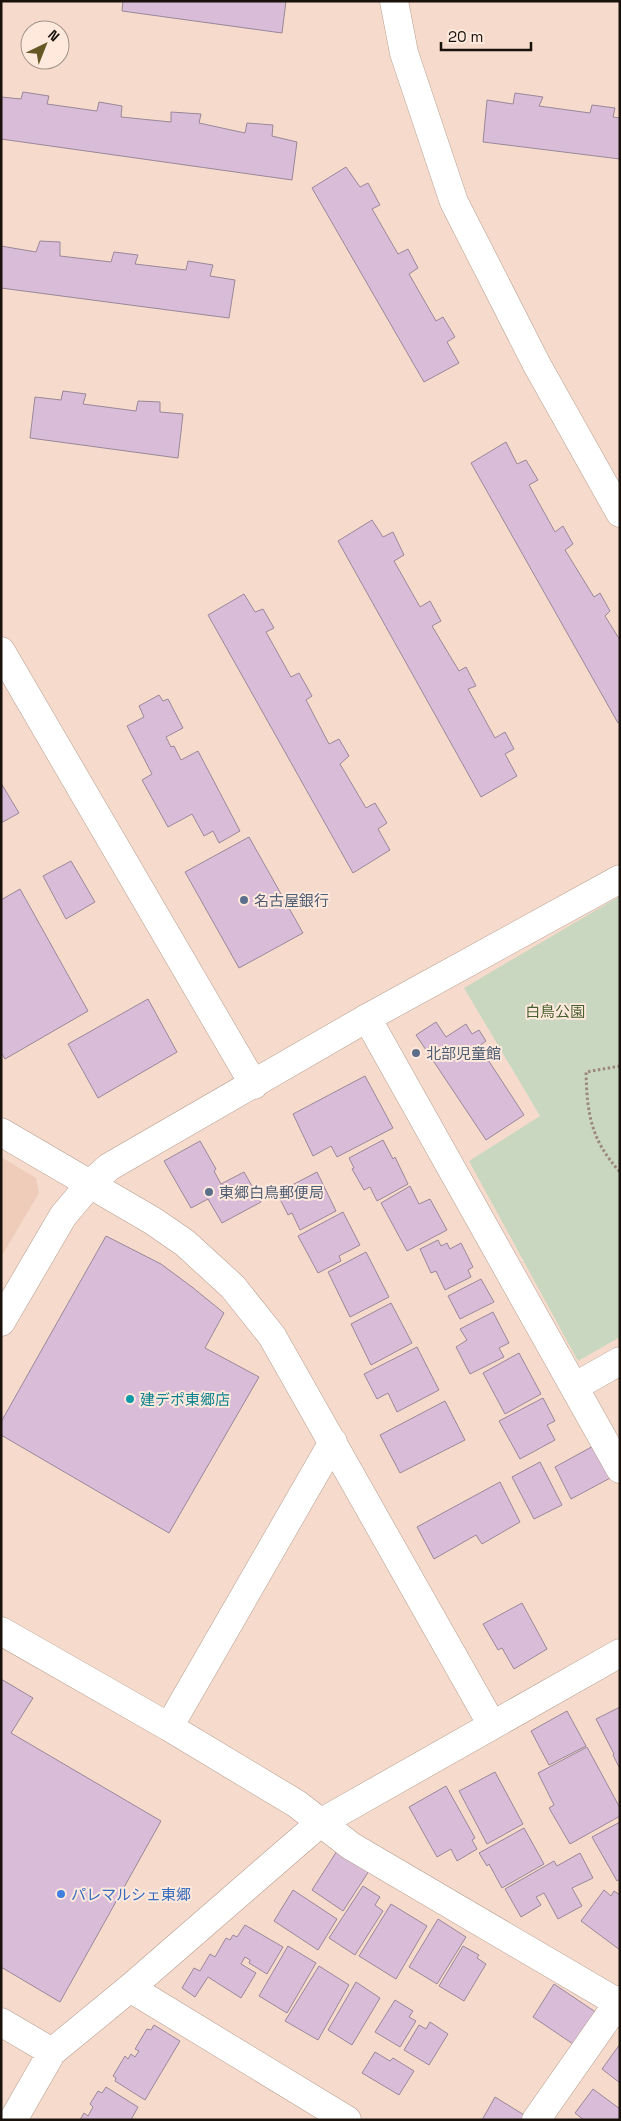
<svg xmlns="http://www.w3.org/2000/svg" width="621" height="2121" font-family="'Space Grotesk','Noto Sans JP',sans-serif">
<style>
.built{fill:#eeccb9}
.green{fill:#cad7c0}
.building{fill:#d9bdd8;stroke:#9a8799}
.lines{fill:none;stroke-linecap:round;stroke-linejoin:round}
.minor-casing{stroke:#b59c8e;stroke-width:29}
.tertiary-casing{stroke:#b59c8e;stroke-width:29}
.path{stroke:#9b877d;stroke-width:3;stroke-dasharray:2.5 2.5;stroke-linecap:butt}
.minor{stroke:#fff;stroke-width:28}
.tertiary{stroke:#fff;stroke-width:28}
.service-dot{fill:#5c6f8a;stroke:#ffe9dd;stroke-width:2}
.culture-dot{fill:#0f9aa8;stroke:#ffe9dd;stroke-width:2}
.shop-dot{fill:#3f7fe0;stroke:#ffe9dd;stroke-width:2}
.labels{text-anchor:middle;dominant-baseline:central;stroke-width:4;stroke-linejoin:round;paint-order:stroke}
.service-label{font-size:15px;fill:#4e5e75;stroke:#ffe9dd;text-anchor:start}
.park-label{font-size:15px;fill:#476030;stroke:#ffe9dd}
.culture-label{font-size:15px;fill:#0d838f;stroke:#ffe9dd;text-anchor:start}
.shop-label{font-size:15px;fill:#366cbe;stroke:#ffe9dd;text-anchor:start}
</style>
<rect width="100%" height="100%" fill="#f6dbcc"/>
<!-- built -->
<path class="built" d="M1 1157 36 1178 39 1193 1 1257Z"/>
<!-- green -->
<path class="green" d="M620 896V1337L578 1361 469 1161 540 1116 464 988Z"/>
<!-- building -->
<path class="building" d="M123 1H286L282 33 122 11Z
M23 92 49 96 47 104 97 111 99 102 122 106 121 117 171 122V112L201 114 199 123 245 133 247 123 273 125 272 136 297 142 292 180 1 139V97L21 99Z
M515 93 543 97 539 106 590 113 592 105 615 108 613 117 620 118V159L483 142 487 100 513 104Z
M346 167 360 187 368 183 380 205 372 209 398 254 408 249 418 268 409 274 436 321 443 317 455 337 447 342 459 363 424 382 312 188Z
M40 241 60 242V256L111 262 114 252 138 255 135 264 186 270 188 261 213 265 210 276 235 280 229 318 1 288V246L36 252Z
M63 391 86 394 83 404 136 411 138 401 160 402V412L183 414 178 458 30 438 35 397 61 400Z
M506 442 517 464 526 460 538 480 529 485 555 532 563 526 573 544 565 550 594 597 600 593 610 611 605 616 620 640V722L618 723 471 463Z
M372 520 383 537 393 532 404 555 394 561 420 607 430 601 441 621 432 626 459 671 466 667 476 686 468 689 495 738 505 732 514 749 505 754 517 776 481 797 338 541Z
M244 594 255 612 263 609 274 628 266 632 291 677 299 673 312 696 306 700 329 744 339 739 349 756 340 764 366 808 375 803 387 823 378 829 390 850 353 873 208 615Z
M159 695 163 701 168 699 183 728 166 737 171 747 174 746 181 760 198 751 240 831 219 843 213 831 204 836 192 814 168 827 142 780 152 774 127 726 144 717 139 706Z
M1 783 19 813 1 823Z
M249 837 303 933 239 968 185 872Z
M71 861 95 902 66 919 43 876Z
M20 889 88 1011 5 1059 1 1053V900Z
M148 999 177 1052 98 1098 68 1044Z
M436 1022 446 1037 466 1024 472 1034 479 1030 486 1041 479 1046 524 1115 486 1140 416 1035Z
M365 1076 393 1128 337 1157 331 1146 313 1156 293 1114Z
M383 1140 393 1159 395 1157 408 1184 377 1201 370 1187 364 1190 352 1169 354 1168 349 1158Z
M200 1141 216 1169 214 1171 221 1184 244 1172 261 1202 222 1223 208 1199 191 1208 164 1161Z
M317 1172 336 1211 300 1230 292 1213 288 1215 277 1193Z
M410 1186 419 1204 430 1199 447 1230 407 1251 381 1203Z
M343 1212 360 1245 339 1256 341 1261 318 1273 298 1236Z
M106 1236 161 1264 192 1287 224 1313 205 1348 259 1377 169 1533 1 1435V1422Z
M438 1240 441 1246 447 1243 450 1249 461 1243 473 1267 468 1270 471 1277 445 1290 436 1271 431 1273 420 1249Z
M366 1252 389 1297 350 1317 328 1272Z
M481 1279 494 1302 460 1319 448 1296Z
M391 1303 412 1343 371 1365 351 1324Z
M493 1312 509 1343 499 1348 504 1357 470 1374 456 1347 467 1340 460 1329Z
M417 1347 439 1390 397 1412 388 1393 377 1399 364 1374Z
M519 1353 541 1394 505 1414 483 1373Z
M543 1398 555 1421 547 1425 555 1440 520 1459 499 1421Z
M445 1401 465 1440 400 1473 380 1435Z
M597 1444 614 1476 571 1499 555 1467Z
M540 1462 562 1505 534 1519 512 1477Z
M500 1482 520 1522 482 1544 476 1535 434 1559 417 1527Z
M522 1603 547 1649 514 1669 502 1648 498 1650 483 1624Z
M1 1679 33 1698 11 1733 161 1821 60 2002 1 1967Z
M620 1707V1769L613 1755 614 1754 596 1719Z
M567 1711 586 1746 549 1765 531 1731Z
M587 1747 620 1808V1816L570 1844 549 1808 554 1805 538 1773Z
M495 1772 523 1824 487 1844 459 1791Z
M446 1786 475 1838 472 1840 477 1849 457 1861 451 1849 437 1857 409 1807Z
M620 1822V1879L617 1881 592 1837Z
M524 1828 544 1864 502 1888 489 1864 487 1866 479 1853Z
M337 1851 369 1871 343 1911 312 1890Z
M580 1853 593 1878 572 1888 582 1906 558 1919 544 1893 536 1897 541 1905 521 1917 505 1889 554 1861 557 1866Z
M363 1886 380 1897 375 1905 383 1911 355 1955 329 1938Z
M293 1890 337 1919 318 1950 274 1921Z
M604 1890 611 1896 614 1891 620 1895V1950L581 1921Z
M391 1904 427 1926 396 1979 359 1956Z
M438 1919 466 1937 437 1984 409 1967Z
M245 1925 283 1947 267 1974 249 1963 250 1960 245 1957 241 1964 256 1973 241 1998 208 1977 195 1997 182 1988 194 1968 200 1971 210 1954 215 1957 226 1938 230 1940 233 1935 237 1937Z
M288 1946 316 1963 287 2013 259 1996Z
M463 1946 479 1955 477 1958 486 1964 464 2001 439 1986Z
M319 1966 349 1985 318 2040 285 2021Z
M356 1982 380 1998 352 2045 328 2030Z
M554 1984 597 2013 576 2046 533 2017Z
M395 2000 413 2011 409 2017 416 2021 400 2047 375 2032Z
M430 2022 448 2034 429 2065 404 2050 419 2025 426 2029Z
M154 2025 180 2041 145 2100 115 2081 116 2078 113 2076 125 2056 128 2059 131 2054 135 2057 139 2051 135 2049 147 2029 151 2030Z
M620 2044V2083L602 2069Z
M375 2052 390 2061 393 2058 414 2071 399 2095 362 2073Z
M106 2087 138 2107 131 2120H80L84 2113 88 2116 93 2107 90 2104 98 2091 102 2093Z
M593 2089 620 2109V2120H584L575 2113Z
M495 2097 529 2118 528 2120H482Z"/>
<g class="lines">
<defs>
<path id="minor" d="M394 1 404 53 454 202 537 365 620 513
M367 1018 620 1469
M1 1132 153 1221 185 1243 233 1287 272 1336 492 1725
M574 1387 620 1361
M1 1631 169 1727 297 1804 351 1846 620 2004
M169 1727 333 1442
M130 1988 347 2120
M1 2022 52 2052
M13 2120 52 2052 130 1988 320 1823 620 1653
M536 2120 620 2000"/>
<path id="tertiary" d="M1 651 254 1085
M1 1322 63 1216 90 1184 109 1167 367 1018 620 879"/>
</defs>
<!-- minor casing -->
<use href="#minor" class="minor-casing"/>
<!-- tertiary casing -->
<use href="#tertiary" class="tertiary-casing"/>
<!-- path -->
<path class="path" d="M620 1066 586 1072C587 1114 591 1140 620 1172"/>
<!-- minor -->
<use href="#minor" class="minor"/>
<!-- tertiary -->
<use href="#tertiary" class="tertiary"/>
</g>
<!-- markers -->
<g class="service-dot">
<circle cx="244" cy="900" r="5"/>
<circle cx="416" cy="1053" r="5"/>
<circle cx="209" cy="1192" r="5"/>
</g>
<circle class="culture-dot" cx="130" cy="1399" r="5"/>
<circle class="shop-dot" cx="61" cy="1894" r="5"/>
<g class="labels">
<!-- service labels -->
<g class="service-label">
<text x="254" y="900">名古屋銀行</text>
<text x="426" y="1053">北部児童館</text>
<text x="219" y="1192">東郷白鳥郵便局</text>
</g>
<!-- park labels -->
<g class="park-label">
<text x="555" y="1011">白鳥公園</text>
</g>
<!-- culture labels -->
<g class="culture-label">
<text x="140" y="1399">建デポ東郷店</text>
</g>
<!-- shop labels -->
<g class="shop-label">
<text x="71" y="1894">パレマルシェ東郷</text>
</g>
</g>
<!-- border -->
<rect width="621" height="2121" fill="none" stroke="#19110c" stroke-width="5"/>
<!-- north arrow -->
<g transform="translate(45 45) rotate(43)"><circle r="24" fill="#ffe9dd" stroke="#a39389"/>
<path d="M0-4L9 19L0 12L-9 19Z" fill="#655825"/>
<text y="-8" font-size="14" font-weight="bold" text-anchor="middle" fill="#19110c">N</text>
</g>
<!-- scale -->
<path d="M441 42v8h90v-8" fill="none" stroke="#19110c" stroke-width="2.5"/>
<text x="448" y="42" font-size="15" fill="#19110c" stroke="#ffe9dd" stroke-width="4" paint-order="stroke">20 m</text>
</svg>
